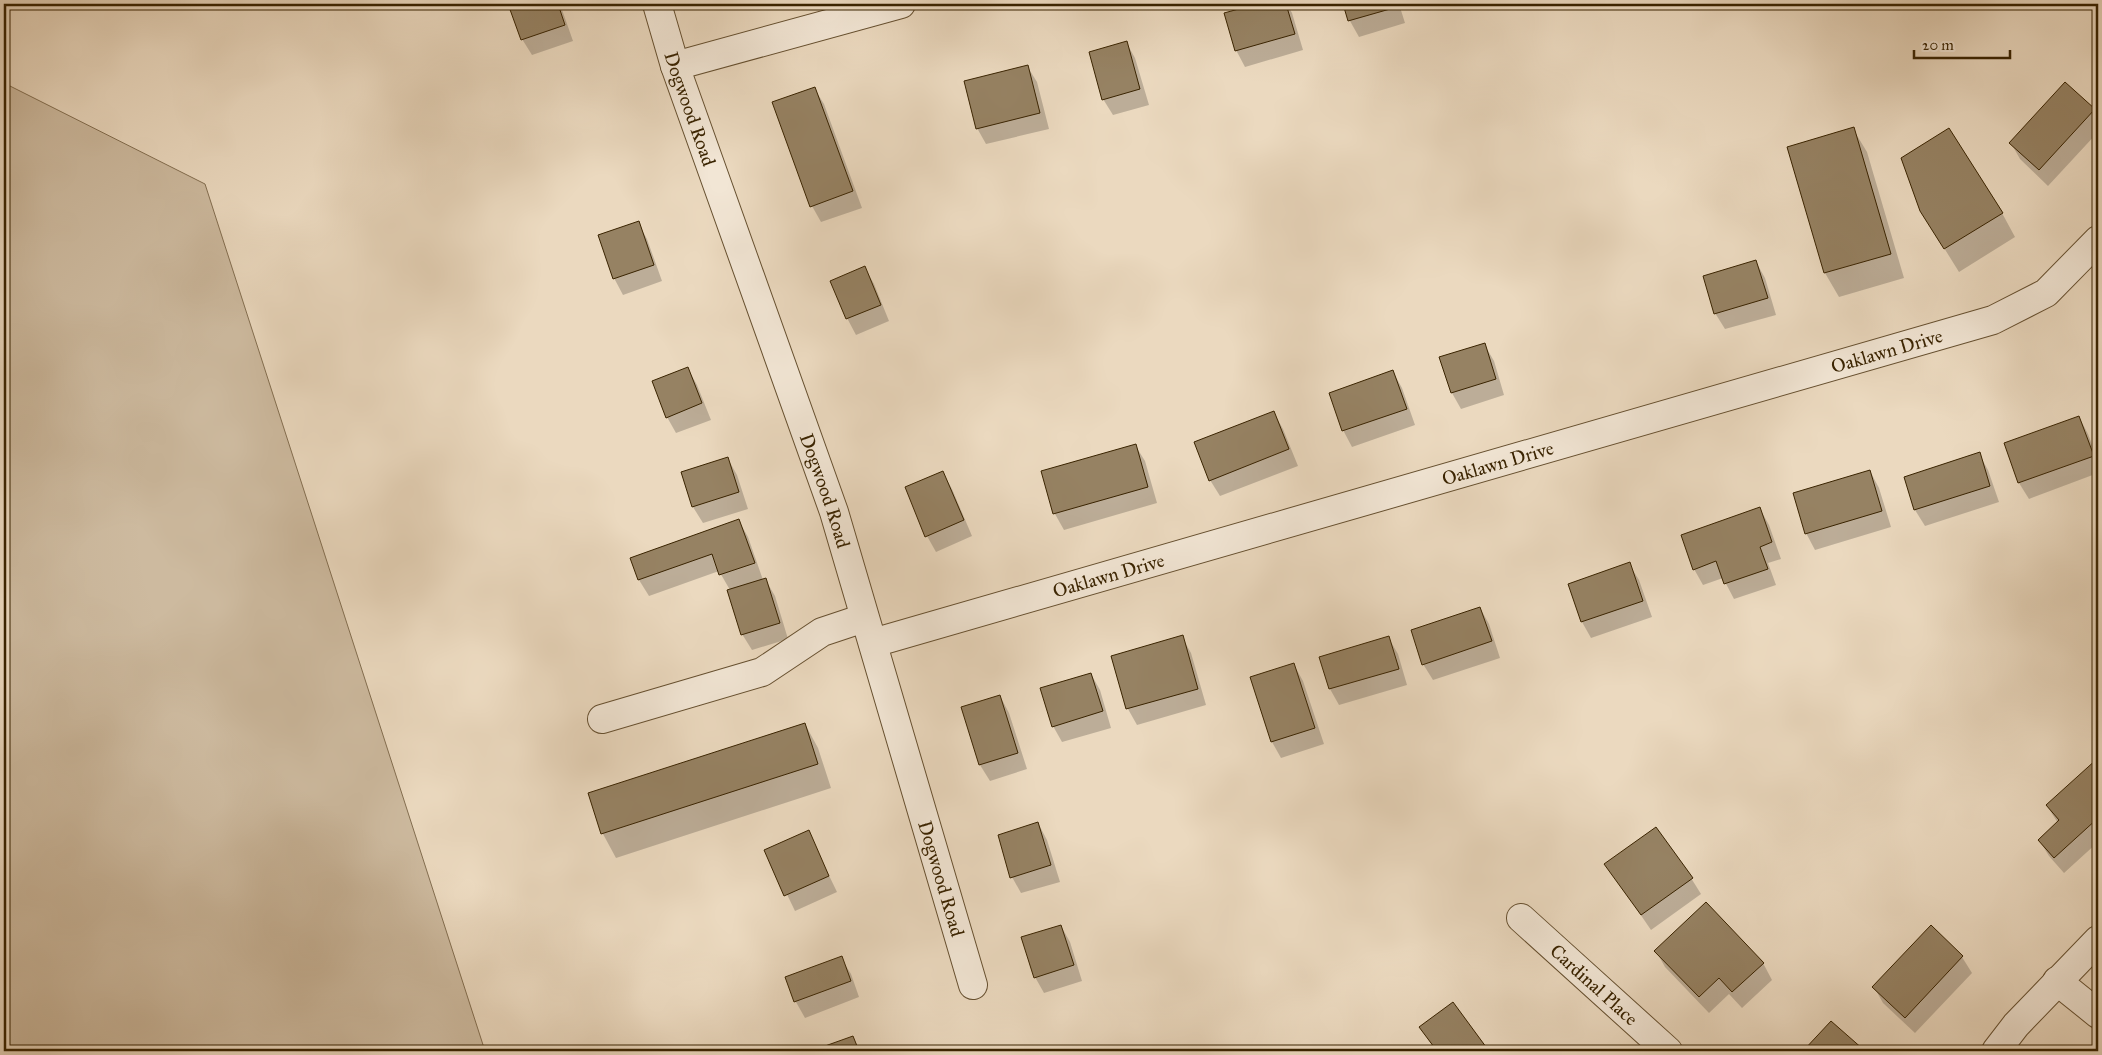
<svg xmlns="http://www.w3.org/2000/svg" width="2102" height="1055" font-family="'IM FELL Great Primer',serif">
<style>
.green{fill:#cdba9f;stroke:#836e50}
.shadow{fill:#0003}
.building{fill:#968263;stroke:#392300}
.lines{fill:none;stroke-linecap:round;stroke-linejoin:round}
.minor-casing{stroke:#665030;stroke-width:30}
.minor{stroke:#f2e6d5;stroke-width:28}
.labels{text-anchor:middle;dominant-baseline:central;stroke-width:5;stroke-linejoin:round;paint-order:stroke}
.street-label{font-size:19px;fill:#392300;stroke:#f2e6d5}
</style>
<rect width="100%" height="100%" fill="#ebd9bf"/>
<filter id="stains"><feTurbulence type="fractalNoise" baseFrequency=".004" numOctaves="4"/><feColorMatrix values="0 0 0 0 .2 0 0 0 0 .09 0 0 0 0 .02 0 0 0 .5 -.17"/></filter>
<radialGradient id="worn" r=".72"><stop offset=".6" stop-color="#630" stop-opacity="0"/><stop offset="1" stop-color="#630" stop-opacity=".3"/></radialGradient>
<!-- green -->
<path class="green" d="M4 83 205 184 485 1051H4Z"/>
<!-- shadow -->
<path class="shadow" d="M510 4H560L573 41 532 55 522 39Z
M1261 4H1287L1292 13 1303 50 1245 67 1236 50 1226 14Z
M1344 4H1399L1405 23 1359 37 1350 21Z
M1464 4H1481L1467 7Z
M1126 42 1135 58 1149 105 1113 115 1103 99Z
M1027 66 1037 82 1049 129 986 144 977 128Z
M2066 84 2094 110 2098 117V132L2048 186 2020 159 2011 143Z
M814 88 824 104 862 208 821 222 812 206Z
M1853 129 1867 152 1904 278 1839 297 1825 273 1788 148Z
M2002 213 2015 237 1959 272 1936 235Z
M638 223 647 239 662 281 623 295 614 278Z
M1756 262 1765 278 1776 315 1725 329 1715 313Z
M865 268 874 284 889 321 856 335 847 318Z
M1484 344 1494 361 1504 395 1461 409 1452 393Z
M688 369 697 385 711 420 676 433 667 417Z
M1393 372 1402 388 1415 425 1352 447 1343 430Z
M1274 413 1283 429 1298 466 1220 496 1210 480Z
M2079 417 2088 434 2098 461V473L2029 499 2019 483 2005 444Z
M1135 445 1145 461 1157 503 1064 530 1055 514 1042 472Z
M1979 454 1988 470 1999 502 1925 526 1915 510 1905 477Z
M728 459 737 475 748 509 703 523 693 507 683 473Z
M1870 471 1879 488 1891 527 1815 550 1806 533Z
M943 473 952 489 972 536 936 552 927 536Z
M1760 509 1769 525 1781 559 1768 563 1776 585 1734 599 1723 578 1703 585 1694 569Z
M739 521 748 537 763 580 765 579 775 596 788 639 752 650 742 634 730 590 719 571 649 596 639 580 631 558Z
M1629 564 1639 580 1652 617 1591 638 1582 622Z
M1480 608 1489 624 1500 658 1433 680 1423 664Z
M1182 637 1191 653 1206 705 1137 725 1128 709 1113 657Z
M1388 637 1398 654 1407 685 1339 705 1330 689 1320 657Z
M1294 665 1303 681 1324 744 1281 758 1272 742 1252 678Z
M1091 674 1100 690 1111 728 1062 742 1053 726Z
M1000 696 1009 713 1027 769 990 781 980 765 963 708Z
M805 724 818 748 831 788 616 858 603 834 590 794Z
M2098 760V842L2064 873 2049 856 2039 840 2058 823 2047 806Z
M1038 823 1047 840 1060 882 1021 893 1012 877Z
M808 832 837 892 795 911 766 851Z
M1606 864 1691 878 1701 894 1651 930Z
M1061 926 1070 942 1082 981 1044 993 1035 977Z
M1931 927 1962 957 1972 973 1915 1033 1883 1003 1874 987Z
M1656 951 1763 963 1772 980 1742 1008 1729 994 1709 1013 1665 967Z
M841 958 851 974 859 997 805 1018 796 1002 787 978Z
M1453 1004 1488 1051H1436L1421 1027Z
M1832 1022 1863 1051H1805Z
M853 1038 861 1051H814Z"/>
<!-- building -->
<path class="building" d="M508 4H558L565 25 521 40Z
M1257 4H1286L1295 34 1235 51 1224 13Z
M1343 4H1396L1397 7 1348 21Z
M1127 41 1140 89 1102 100 1089 52Z
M1028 65 1040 113 976 129 964 81Z
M2065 82 2095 109 2039 170 2009 143Z
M815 87 853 191 810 207 772 102Z
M1854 127 1891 254 1824 273 1787 147Z
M1949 128 2003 213 1944 249 1920 211 1901 158Z
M639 221 654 265 613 279 598 235Z
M1756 260 1768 298 1714 314 1703 276Z
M865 266 881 305 846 319 830 281Z
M1485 343 1496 379 1451 393 1439 357Z
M688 367 702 403 666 418 652 381Z
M1393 370 1407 409 1342 431 1329 393Z
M1274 411 1289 449 1209 481 1194 442Z
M2079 416 2094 456 2018 483 2004 443Z
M1136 444 1148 487 1053 514 1041 471Z
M1980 452 1990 486 1914 510 1904 477Z
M728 457 739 492 692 507 681 472Z
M1870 470 1882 511 1805 534 1793 493Z
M943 471 964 520 925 537 905 487Z
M1760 507 1772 542 1760 547 1768 569 1724 584 1716 561 1693 570 1681 535Z
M739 519 755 563 719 575 712 554 638 580 630 558Z
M1630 562 1643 601 1581 622 1568 584Z
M766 578 780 623 741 635 727 590Z
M1480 607 1492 641 1422 665 1411 630Z
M1183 635 1198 689 1126 709 1111 656Z
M1389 636 1399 669 1329 689 1319 657Z
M1294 663 1315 728 1271 742 1250 677Z
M1091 673 1103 711 1052 727 1040 688Z
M1000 695 1018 753 979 765 961 707Z
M805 723 818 764 601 834 588 793Z
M2098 758V818L2054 858 2038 840 2059 820 2046 805Z
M1038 822 1051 865 1010 878 998 835Z
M1656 827 1693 878 1641 915 1604 864Z
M809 830 829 876 784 896 764 850Z
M1706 902 1764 963 1732 992 1719 978 1699 997 1654 951Z
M1061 925 1074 965 1034 978 1021 937Z
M1931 925 1963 956 1905 1018 1872 987Z
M842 956 851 981 794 1002 785 977Z
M1453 1002 1489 1051H1437L1419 1027Z
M1831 1021 1864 1050 1863 1051H1803Z
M853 1036 859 1051H811Z"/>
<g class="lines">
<defs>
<g id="minor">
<path id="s1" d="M657 4 675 66 834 512 973 985"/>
<path d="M675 66 901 4"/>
<path id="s2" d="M873 643 1993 320 2046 293 2098 240"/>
<path d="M602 719 762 672 822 632 864 618"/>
<path id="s3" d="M1521 918 1668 1051"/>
<path d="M2057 981 2098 1014"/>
<path d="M1996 1051 2016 1025 2098 940"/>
</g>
</defs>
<!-- minor casing -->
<use href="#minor" class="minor-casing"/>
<!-- minor -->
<use href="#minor" class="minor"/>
</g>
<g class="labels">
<!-- street labels -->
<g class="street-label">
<text stroke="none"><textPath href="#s1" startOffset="110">Dogwood Road</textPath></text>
<text stroke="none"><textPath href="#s2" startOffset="1055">Oaklawn Drive</textPath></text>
<text stroke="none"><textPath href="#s2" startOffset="650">Oaklawn Drive</textPath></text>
<text stroke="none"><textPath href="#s1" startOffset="515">Dogwood Road</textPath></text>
<text stroke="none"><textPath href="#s2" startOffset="245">Oaklawn Drive</textPath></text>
<text stroke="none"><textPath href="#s1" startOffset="920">Dogwood Road</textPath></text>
<text stroke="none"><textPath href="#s3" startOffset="99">Cardinal Place</textPath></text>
</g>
</g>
<!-- margin -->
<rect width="2102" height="1055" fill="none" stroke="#ebd9bf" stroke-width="20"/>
<rect x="5" y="5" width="2092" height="1045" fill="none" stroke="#392300" stroke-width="2.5"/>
<rect x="10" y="10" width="2082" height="1035" fill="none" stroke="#392300"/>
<!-- scale -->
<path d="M1914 50v8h96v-8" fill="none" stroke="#392300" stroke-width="2.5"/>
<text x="1922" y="50" font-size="15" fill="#392300" stroke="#f2e6d5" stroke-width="4" paint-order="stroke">20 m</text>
<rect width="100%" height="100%" filter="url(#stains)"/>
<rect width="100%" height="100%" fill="url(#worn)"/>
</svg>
